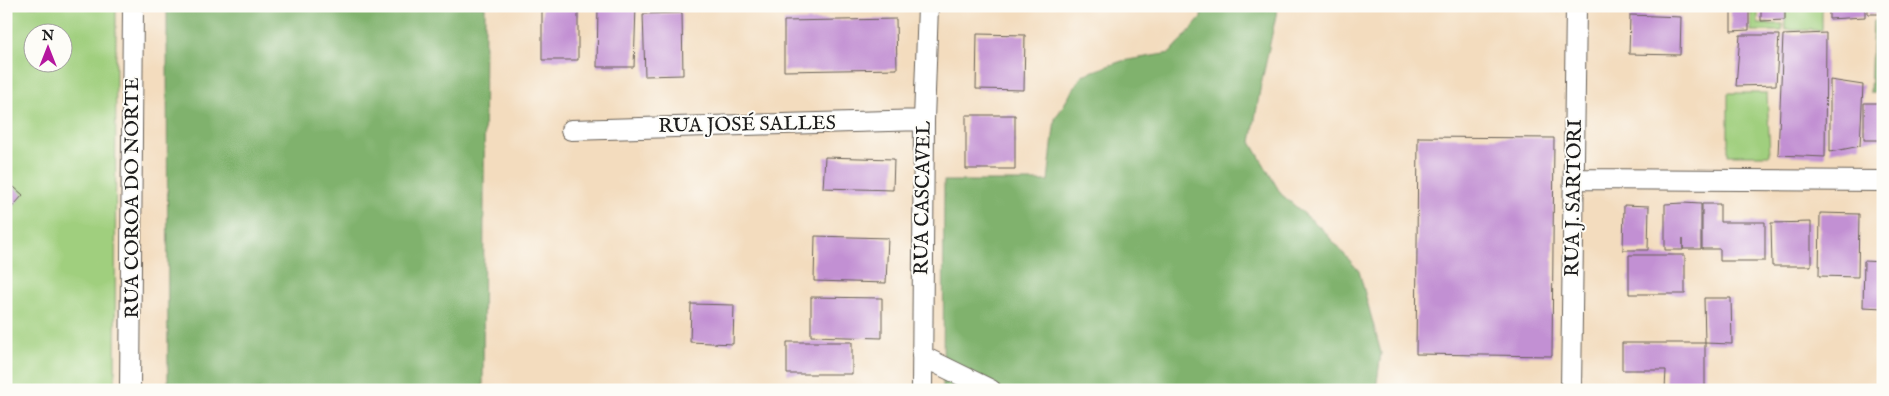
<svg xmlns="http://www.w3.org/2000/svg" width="1889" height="396" font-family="'IM FELL English',serif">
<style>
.green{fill:#a0cf7e;stroke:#5e764d;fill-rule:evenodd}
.forest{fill:#80b26d;stroke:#4e6744}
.building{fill:#c290d3}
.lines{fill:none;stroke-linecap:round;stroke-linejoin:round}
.street-casing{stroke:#675f55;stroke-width:22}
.street{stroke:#fff;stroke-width:20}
.labels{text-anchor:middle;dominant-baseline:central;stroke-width:4;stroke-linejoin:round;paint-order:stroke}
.street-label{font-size:20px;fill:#1c1c1c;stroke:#fdfcf7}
</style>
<rect width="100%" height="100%" fill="#fdfcf7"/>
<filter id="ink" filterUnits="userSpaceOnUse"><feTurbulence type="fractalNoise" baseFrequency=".02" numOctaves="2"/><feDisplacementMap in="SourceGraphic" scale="10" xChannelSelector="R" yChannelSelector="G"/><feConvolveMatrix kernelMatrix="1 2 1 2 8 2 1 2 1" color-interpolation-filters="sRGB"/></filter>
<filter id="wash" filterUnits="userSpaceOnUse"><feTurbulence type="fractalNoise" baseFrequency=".0096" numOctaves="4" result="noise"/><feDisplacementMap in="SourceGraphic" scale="20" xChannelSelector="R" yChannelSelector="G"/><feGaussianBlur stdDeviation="1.12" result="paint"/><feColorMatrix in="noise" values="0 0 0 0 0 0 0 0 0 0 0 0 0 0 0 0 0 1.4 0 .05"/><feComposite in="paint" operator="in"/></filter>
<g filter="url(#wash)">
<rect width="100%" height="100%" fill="#f3dcbe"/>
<!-- green -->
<path class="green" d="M6 6H116L115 390H6ZM32 32H62V62H32Z
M1751 6H1758V24H1783L1782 31H1751Z
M1785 6H1822V30H1785Z
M1728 93H1767L1770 155H1728Z"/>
<!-- forest -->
<path class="forest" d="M167 6H485L483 390H168Z
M1202 6H1278L1260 90 1251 142 1281 194 1322 229 1359 271 1381 353 1376 390H943L944 181H1048L1055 119 1082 75 1122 61 1170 53 1201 18Z
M1883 20V93L1870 92 1873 21Z"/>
<g id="blocks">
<!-- building -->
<path class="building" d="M542 6H578V60H542Z
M598 6H636L634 67H597Z
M1731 6H1749V30L1731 31Z
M1761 6H1785V20L1761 21Z
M1829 6H1865V17L1829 19Z
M1868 6H1883V14H1868Z
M682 13 683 75 645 76 643 14Z
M1630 15 1681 17 1680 55 1629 54Z
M896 19 897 69 784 71V21Z
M1826 33 1825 157 1778 155 1783 35Z
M977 34 1025 35 1024 90 976 89Z
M1740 35H1779L1776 85 1736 86Z
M1830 80 1863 85 1860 146 1830 152Z
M1864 103H1883V140H1864Z
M966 115H1015V169H966Z
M1418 137 1554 138 1552 356 1416 354Z
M825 157 894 159 893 190 823 188Z
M6 180 23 195 6 214Z
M1683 203 1701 204V249H1683V239V250H1665V204Z
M1702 204H1720V222H1765V261H1720V249H1702Z
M1624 205 1649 206 1648 250H1623Z
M1820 213 1859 214 1858 277 1819 276Z
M1811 222V266H1772L1771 223Z
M815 236 888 238 886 283 814 281Z
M1629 255H1685V294H1629Z
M1864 261 1883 262V308L1863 307Z
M811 297 882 298V338L811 336Z
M1704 298H1731L1732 344 1705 343V389H1665L1666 370H1622V343H1705Z
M691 304 734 305 733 344 690 342Z
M787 342H852V374H787Z"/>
</g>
</g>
<g filter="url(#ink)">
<use href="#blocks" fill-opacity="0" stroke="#675f55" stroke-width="1"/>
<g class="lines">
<defs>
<path id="street" d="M571 130 924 120
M1574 179 1883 181
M922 356 991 390
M130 390 133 6
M922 390 924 120 928 6
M1571 390 1576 6"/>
</defs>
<!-- street casing -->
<use href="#street" class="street-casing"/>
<!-- street -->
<use href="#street" class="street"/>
</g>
</g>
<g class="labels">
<!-- street labels -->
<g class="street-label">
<text transform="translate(747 125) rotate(-1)">RUA JOSÉ SALLES</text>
<text transform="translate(132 198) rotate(-90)">RUA COROA DO NORTE</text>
<text transform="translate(923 198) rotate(-89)">RUA CASCAVEL</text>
<text transform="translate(1574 198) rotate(-89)">RUA J. SARTORI</text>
</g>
</g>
<!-- margin -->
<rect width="1889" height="396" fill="none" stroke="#fdfcf7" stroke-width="25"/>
<!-- north arrow -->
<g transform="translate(48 48)"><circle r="24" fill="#fdfcf7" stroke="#a3a29f"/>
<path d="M0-4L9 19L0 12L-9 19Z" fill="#b5179e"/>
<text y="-8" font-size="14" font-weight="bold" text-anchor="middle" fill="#1c1c1c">N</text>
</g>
</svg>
